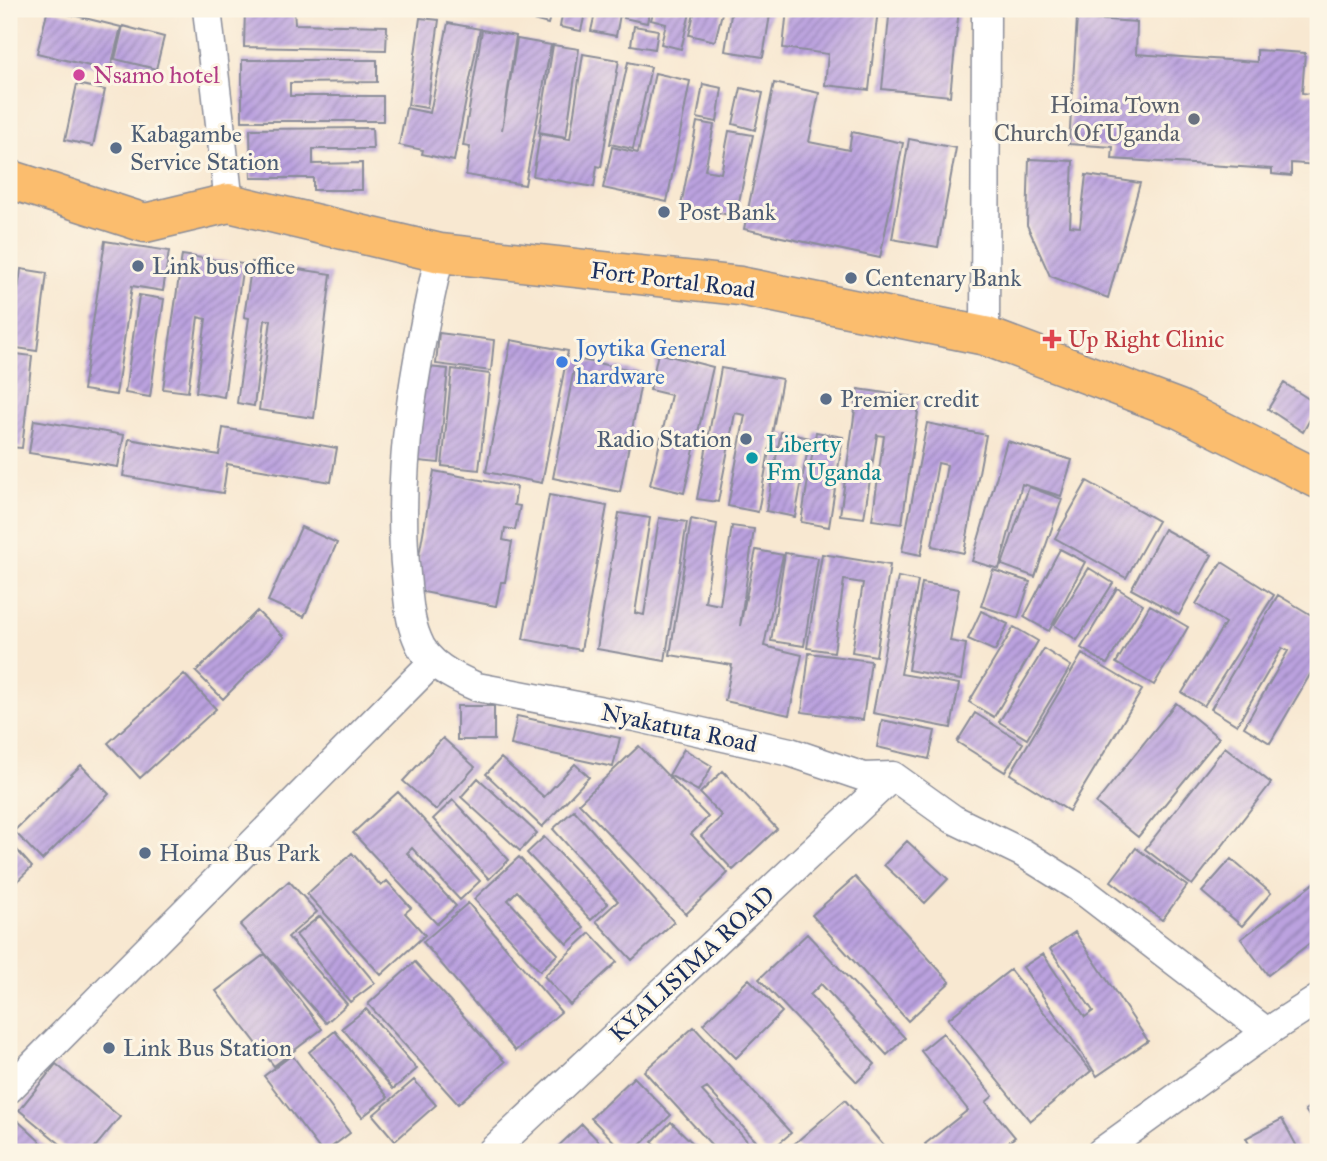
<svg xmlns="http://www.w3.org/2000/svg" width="1327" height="1161" font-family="'IM FELL Great Primer',serif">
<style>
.building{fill:url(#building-hatch)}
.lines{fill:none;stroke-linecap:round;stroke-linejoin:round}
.street-casing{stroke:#8a8c98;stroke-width:31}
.primary-casing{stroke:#8a8c98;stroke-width:41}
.street{stroke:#fff;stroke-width:28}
.primary{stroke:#fbbd6e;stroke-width:38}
.hotel-dot{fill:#d1479c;stroke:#fcf5e5;stroke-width:2.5}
.worship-dot{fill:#6b7280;stroke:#fcf5e5;stroke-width:2.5}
.service-dot{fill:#5c6f8a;stroke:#fcf5e5;stroke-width:2.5}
.health-dot{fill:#e0444e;stroke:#fcf5e5;stroke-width:2.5}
.shop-dot{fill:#3f7fe0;stroke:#fcf5e5;stroke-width:2.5}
.culture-dot{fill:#0f9aa8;stroke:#fcf5e5;stroke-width:2.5}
.labels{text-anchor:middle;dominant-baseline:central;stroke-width:6;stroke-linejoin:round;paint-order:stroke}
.hotel-label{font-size:24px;fill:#b23c85;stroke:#fcf5e5;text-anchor:start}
.worship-label{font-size:24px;fill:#5b616d;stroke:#fcf5e5;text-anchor:end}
.service-label{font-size:24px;fill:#4e5e75;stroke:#fcf5e5;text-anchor:start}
.street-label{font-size:24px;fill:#1b2f5e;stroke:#fcf5e5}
.health-label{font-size:24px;fill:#be3a42;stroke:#fcf5e5;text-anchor:start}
.shop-label{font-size:24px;fill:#366cbe;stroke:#fcf5e5;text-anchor:start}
.culture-label{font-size:24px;fill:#0d838f;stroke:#fcf5e5;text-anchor:start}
</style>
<defs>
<pattern id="building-hatch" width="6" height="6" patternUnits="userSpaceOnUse" patternTransform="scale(1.75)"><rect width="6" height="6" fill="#bba2df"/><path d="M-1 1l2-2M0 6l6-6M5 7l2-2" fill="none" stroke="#9784b8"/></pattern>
</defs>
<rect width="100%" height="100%" fill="#fcf5e5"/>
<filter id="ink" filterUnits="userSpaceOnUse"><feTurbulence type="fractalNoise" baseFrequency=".0143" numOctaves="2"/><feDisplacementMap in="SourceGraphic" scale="14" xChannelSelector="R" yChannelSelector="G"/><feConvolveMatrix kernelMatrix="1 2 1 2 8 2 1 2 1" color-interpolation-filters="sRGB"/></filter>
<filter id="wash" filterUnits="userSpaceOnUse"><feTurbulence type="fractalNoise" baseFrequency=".00686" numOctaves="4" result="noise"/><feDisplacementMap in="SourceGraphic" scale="28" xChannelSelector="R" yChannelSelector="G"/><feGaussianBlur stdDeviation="1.57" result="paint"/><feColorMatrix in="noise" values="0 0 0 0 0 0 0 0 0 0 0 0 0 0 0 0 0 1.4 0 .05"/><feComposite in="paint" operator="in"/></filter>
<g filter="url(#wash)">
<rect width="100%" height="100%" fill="#f8e8d1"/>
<g id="blocks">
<!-- building -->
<path class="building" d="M48 9 121 27 110 71 37 53Z
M245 9H294L295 24 387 26 386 50 244 47Z
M524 9H552L548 24 522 17Z
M563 9H586L581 31 560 27Z
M596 9H621L616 36 591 31Z
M626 9H650L647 23 624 18Z
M654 9H691L681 49 661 44 666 24 651 20Z
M695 9H723L715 41 689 35Z
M732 9H771L763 57 725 51Z
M787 9H878L869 90 825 85 828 54 783 48Z
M881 9H959L950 96 882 89 889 17 880 16Z
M1217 9H1263V13H1217Z
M420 18 439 20 427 108 408 105Z
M1077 18 1137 22 1136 54 1257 62V50L1305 53 1302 93 1318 95V165L1291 163V176L1272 174V169L1112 159 1113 147 1069 144Z
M448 23 480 29 454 161 422 154 423 150 399 145 406 108 430 113Z
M123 26 164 37 156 69 115 59Z
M634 26 658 30 655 49 631 45Z
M482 30 516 36 502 130 517 39 551 45 525 185 466 175 470 147 463 146Z
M553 45 579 49 566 137 539 132Z
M583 54 619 60 601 167 597 166 594 187 533 176 540 134 570 139Z
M242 60H377V82L290 83V96H383V121H242Z
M628 62 651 67 633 149 610 144Z
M655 73 690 81 667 202 603 188 612 147 638 153Z
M774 83 819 93 809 142 849 150 852 132 903 143 880 258 744 229Z
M77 84 105 90 93 146 65 140Z
M703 84 722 88 717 122 697 118Z
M741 88 763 93 755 130 733 124Z
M697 122 714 125 705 170 721 173 729 131 753 135 736 216 681 206Z
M372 128 373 149H313V164L362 163V190H313V178H251L250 129Z
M909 139 956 148 938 247 892 239Z
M1029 159 1073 161 1070 226 1080 227 1086 175 1140 183 1108 298 1050 276 1027 225Z
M105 241 169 251 163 291 132 286 116 395 83 390Z
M182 255 243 264 224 397 196 392 206 319 198 317 188 392 163 389Z
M252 262 331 274 314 418 259 410 271 320H265L254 406 237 403 249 318 244 317Z
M21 269 47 273 37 351 10 347Z
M139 295 164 299 150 397 125 393Z
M439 333 494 340 491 371 436 364Z
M511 340 568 351 542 483 486 472Z
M9 353 32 356 22 448 9 447Z
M658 353 713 367 684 493 650 485 671 395 650 390Z
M576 359 643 372 620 492 553 478Z
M418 366 448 369 439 463 409 460Z
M721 368 782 379 758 512 728 506 745 415 735 413 718 502 697 499Z
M452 369 490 374 479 470 442 466Z
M1284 383 1318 405 1303 432 1268 409Z
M858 389 920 398 902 524 872 520 884 436 877 435 864 518 840 515Z
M34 420 124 435 118 467 29 453Z
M927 423 986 435 964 553 932 546 947 465 938 463 921 555 902 551Z
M223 428 337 448 331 482 227 464 223 493 123 476 129 439 219 455Z
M781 432 810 438 795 517 766 511Z
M816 432 843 437 829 527 801 522Z
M1007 441 1072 460 1061 496 1022 484 999 569 972 561Z
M434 471 517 487 514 505 520 506 515 530 505 528 503 540 512 542 505 582H501L496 606 413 590Z
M1087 481 1158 521 1126 578 1055 538Z
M1029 487 1062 499 1035 577 1002 565Z
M549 495 607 506 581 650 523 639Z
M619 513 650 518 635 613 644 615 659 518 687 522 665 661 597 649Z
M691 519 717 524 705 602 720 605 732 526 754 529 740 626 756 550 783 555 764 646 802 655 789 715 725 701 732 665 670 655Z
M301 527 337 543 304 617 268 601Z
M1164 529 1212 555 1179 615 1131 589Z
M1060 549 1085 562 1049 631 1024 617Z
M785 553 818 558 804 646 771 641Z
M822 554 890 565 876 656 852 652 863 583 844 580 834 652 807 648Z
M1222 562 1274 595 1204 706 1182 693 1225 623 1196 604Z
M1089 568 1113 583 1077 640 1054 625Z
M993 570 1030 582 1018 618 981 606Z
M898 577 918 581 901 674 959 684 951 728 873 713Z
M922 583 959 589 950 641 966 644 961 680 908 670Z
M1117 588 1143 604 1107 664 1081 648Z
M1278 595 1318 619V661L1270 743 1244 727 1288 651 1282 648 1237 725 1211 709Z
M1150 605 1188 627 1154 685 1116 663Z
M257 611 284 637 223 699 196 672Z
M981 611 1008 624 995 651 968 639Z
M1014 627 1038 641 994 717 969 702Z
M1044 649 1071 666 1027 739 999 722Z
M809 653 871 661 863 720 802 712Z
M1082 654 1142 690 1069 811 1010 774Z
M184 674 216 709 140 778 108 743Z
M1176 703 1219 738 1138 837 1096 803Z
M457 706H494V740H457Z
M975 713 1023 743 1005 772 957 742Z
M517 716 620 738 613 767 511 745Z
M882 720 935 731 929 759 877 747Z
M443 738 475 767 436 810 403 781Z
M639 746 708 817 691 834 728 873 686 914 579 803Z
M1225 747 1271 783 1192 885 1145 849Z
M684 749 712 766 698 791 669 775Z
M501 758 544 797 575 764 589 777 542 827 486 774Z
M81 765 109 794 42 860 14 831Z
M723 771 777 829 733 870 701 836 722 816 700 793Z
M478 778 537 833 520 851 461 797Z
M398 792 480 881 460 900 412 848 407 853 456 906 437 924 353 833Z
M453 800 509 860 489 879 433 819Z
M574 810 674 922 632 960 596 921 618 901 553 829Z
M544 837 608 904 591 920 527 853Z
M9 841 32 867 9 889Z
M907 841 948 879 925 903 884 865Z
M1136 848 1187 886 1162 920 1111 881Z
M352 853 381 886 387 881 411 908 405 913 425 935 381 975 307 894Z
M519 857 584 928 567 944 517 891 508 900 558 954 540 971 474 899Z
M1231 859 1271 893 1242 926 1202 892Z
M855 877 950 982 908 1021 812 915Z
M1318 880V937L1268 975 1241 939Z
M289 881 317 912 288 937 347 1004 326 1023 240 925Z
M468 903 561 1012 515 1051 423 942Z
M320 916 375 983 350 1002 296 935Z
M1075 932 1148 1041 1097 1076 1023 967 1043 954 1085 1017 1093 1011 1050 949Z
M590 933 617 962 570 1005 544 976Z
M807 934 905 1038 887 1055 821 984 810 995 875 1064 857 1082 759 979Z
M265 954 322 1029 274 1066 216 991Z
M415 962 505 1062 458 1104 368 1004Z
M1010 970 1091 1071 1030 1121 948 1019Z
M749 979 782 1012 736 1058 703 1024Z
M366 1009 417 1069 393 1089 342 1028Z
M694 1027 791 1133 769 1152H766L707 1088 702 1091 757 1152H718L644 1071Z
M335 1031 388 1097 362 1117 309 1052Z
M943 1033 993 1096 986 1102 1015 1137 996 1152H931L925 1144 968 1110 921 1051Z
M292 1055 350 1133 325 1152H322L264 1076Z
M56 1064 120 1117 91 1152H70L19 1110Z
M634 1077 671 1115 633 1152H624L591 1118Z
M414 1080 436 1105 395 1141 373 1115Z
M845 1100 889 1152H801L794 1144Z
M1318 1101V1129L1305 1110Z
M1282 1119 1300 1152H1253L1246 1138Z
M18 1121 46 1147 41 1152H9V1131Z
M671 1122 702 1152H663L652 1142Z
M582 1124 609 1152H552Z"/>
</g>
</g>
<g filter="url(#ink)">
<use href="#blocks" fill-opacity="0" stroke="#8a8c98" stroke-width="2"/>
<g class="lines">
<defs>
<path id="street" d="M207 9 229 203
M440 253C416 358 395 467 406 575 408 596 409 619 417 638 426 664 454 677 477 687L635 717 790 752 864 777 893 776 953 819 1023 853 1082 890 1267 1032
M985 336 986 9
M9 1089 433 662
M491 1152 893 776
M1101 1152 1267 1032 1318 999"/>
<path id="primary" d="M9 179 145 223 229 203 440 253 740 286 985 336 1179 409 1318 479"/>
</defs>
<!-- street casing -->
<use href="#street" class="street-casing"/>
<!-- primary casing -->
<use href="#primary" class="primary-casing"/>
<!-- street -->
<use href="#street" class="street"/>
<!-- primary -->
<use href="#primary" class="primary"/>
</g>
</g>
<!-- markers -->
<circle class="hotel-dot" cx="79" cy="75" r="7"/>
<circle class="worship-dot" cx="1194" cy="119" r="7"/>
<g class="service-dot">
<circle cx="116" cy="148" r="7"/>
<circle cx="664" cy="212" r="7"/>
<circle cx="138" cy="266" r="7"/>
<circle cx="851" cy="278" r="7"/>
<circle cx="826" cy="399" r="7"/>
<circle cx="746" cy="439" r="7"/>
<circle cx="145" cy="853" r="7"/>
<circle cx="109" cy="1048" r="7"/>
</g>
<path class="health-dot" d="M1048.5 328.5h7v7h7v7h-7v7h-7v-7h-7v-7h7z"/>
<circle class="shop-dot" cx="562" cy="362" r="7"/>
<circle class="culture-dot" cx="752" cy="458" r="7"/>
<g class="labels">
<!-- hotel labels -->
<g class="hotel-label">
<text x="93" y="75">Nsamo hotel</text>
</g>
<!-- worship labels -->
<g class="worship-label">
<text x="1180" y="105">Hoima Town<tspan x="1180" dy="28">Church Of Uganda</tspan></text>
</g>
<!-- service labels -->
<g class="service-label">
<text x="130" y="134">Kabagambe<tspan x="130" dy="28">Service Station</tspan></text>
<text x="678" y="212">Post Bank</text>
<text x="152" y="266">Link bus office</text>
<text x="865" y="278">Centenary Bank</text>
<text x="840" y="399">Premier credit</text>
<text x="732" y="439" text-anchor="end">Radio Station</text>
<text x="159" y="853">Hoima Bus Park</text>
<text x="123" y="1048">Link Bus Station</text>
</g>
<!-- street labels -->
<g class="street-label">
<text transform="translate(673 280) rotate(7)">Fort Portal Road</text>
<text transform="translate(679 728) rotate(12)">Nyakatuta Road</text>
<text transform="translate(692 964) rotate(-43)">KYALISIMA ROAD</text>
</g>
<!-- health labels -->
<g class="health-label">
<text x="1068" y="339">Up Right Clinic</text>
</g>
<!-- shop labels -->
<g class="shop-label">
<text x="576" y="348">Joytika General<tspan x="576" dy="28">hardware</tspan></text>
</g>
<!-- culture labels -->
<g class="culture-label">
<text x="766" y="444">Liberty<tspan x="766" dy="28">Fm Uganda</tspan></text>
</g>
</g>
<!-- margin -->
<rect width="1327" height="1161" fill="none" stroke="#fcf5e5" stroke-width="35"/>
</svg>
